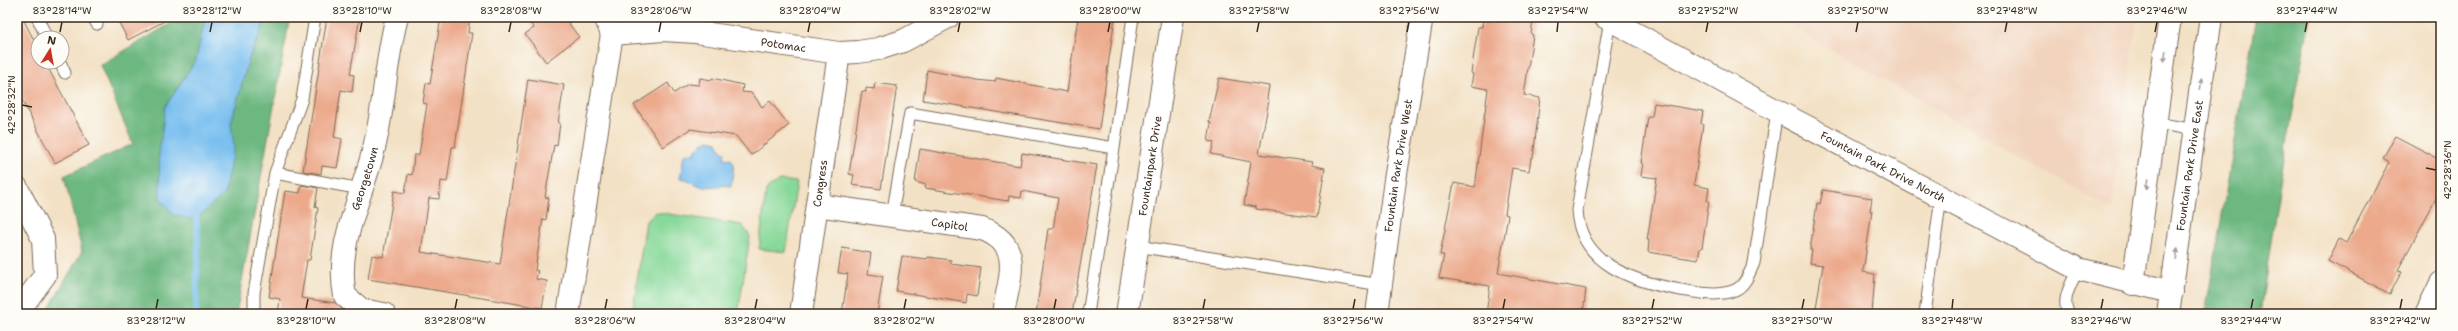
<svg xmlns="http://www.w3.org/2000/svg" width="2458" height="331" font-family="'Shantell Sans',sans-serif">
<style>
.built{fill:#f2d4be}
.green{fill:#87d899;stroke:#61815c}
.forest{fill:#6db881;stroke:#547150}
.water{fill:#77beef;stroke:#597486}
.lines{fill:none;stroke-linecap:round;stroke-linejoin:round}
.stream{stroke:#77beef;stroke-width:6}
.building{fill:#eca98b}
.lane-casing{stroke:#7b6a58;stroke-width:13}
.street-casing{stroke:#7b6a58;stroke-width:24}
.lane{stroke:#fff;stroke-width:11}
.street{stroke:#fff;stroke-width:22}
.oneway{fill:#a79f9a}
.ticks{fill:none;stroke:#3b2a1e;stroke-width:1.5}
.labels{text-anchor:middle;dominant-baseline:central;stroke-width:3;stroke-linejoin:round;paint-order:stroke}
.street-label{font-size:11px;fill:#3b2a1e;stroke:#fdfcf7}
.neatline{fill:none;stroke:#3b2a1e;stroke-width:1.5}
.ticks-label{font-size:10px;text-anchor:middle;fill:#3b2a1e}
</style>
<rect width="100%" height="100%" fill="#fdfcf7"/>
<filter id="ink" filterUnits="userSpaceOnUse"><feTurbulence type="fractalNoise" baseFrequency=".025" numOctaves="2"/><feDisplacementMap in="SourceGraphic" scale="8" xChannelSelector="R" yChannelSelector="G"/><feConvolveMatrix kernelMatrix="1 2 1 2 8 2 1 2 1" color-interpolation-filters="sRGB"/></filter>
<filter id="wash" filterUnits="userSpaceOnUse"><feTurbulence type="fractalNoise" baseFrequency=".012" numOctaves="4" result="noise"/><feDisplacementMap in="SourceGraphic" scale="16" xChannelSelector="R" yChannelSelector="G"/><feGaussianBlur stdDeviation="0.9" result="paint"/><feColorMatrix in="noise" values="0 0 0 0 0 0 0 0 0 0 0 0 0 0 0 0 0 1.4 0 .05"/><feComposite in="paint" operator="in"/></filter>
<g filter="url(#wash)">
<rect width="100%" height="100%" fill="#f3e1c5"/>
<!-- built -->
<path class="built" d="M1774 17H2137L2112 210Z"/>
<!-- green -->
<path class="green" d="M779 180 797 182 786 252 759 249 766 190Z
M656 212 742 225 750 236 738 314H632L646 221Z"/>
<!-- forest -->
<path class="forest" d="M182 17H205L196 60 165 107 233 151 231 123 249 58 267 17H290L236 314H46L82 251 64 176 133 144 100 65Z
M2256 17H2310L2280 182 2260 314H2205Z"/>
<!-- water -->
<path class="water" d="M205 17H267L249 58 231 123 234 146 224 194 195 220 174 215 160 198 159 154 165 107 196 60Z
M710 140 717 142 722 152H725L724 158 731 159 734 164 731 186C720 184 706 190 695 184 690 181 687 179 680 178L684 155 688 153 695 154 696 148H699L702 143Z"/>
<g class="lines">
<!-- stream -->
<path class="stream" d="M196 314 198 243 196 213"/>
</g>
<g id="blocks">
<!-- building -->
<path class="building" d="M17 17H22L38 48V62H45L89 145 55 163 17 91Z
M116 17H172L128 40Z
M327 17H360L350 74 354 75 352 92 341 90 334 137 342 139 337 168 322 166 321 174 303 171Z
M441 17H470L468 33H472L455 147H452L447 182 441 181 439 199 429 198 421 252 500 264 528 79 564 85 558 123H560L557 146 554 145 545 197 549 198 546 220 543 219 535 270 538 271 536 279 547 281 542 308 368 279 372 255 383 257 394 191 405 193 408 174 412 175 414 155H419L427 104 423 103 426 83 430 84Z
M526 17H564L579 37 546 62 525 34 534 28Z
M1078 17H1115L1099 129 923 100 927 70 977 80 995 82 996 78 1067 92Z
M1483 17H1506L1533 21 1531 34 1533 35 1524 95 1540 98 1533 158H1531L1529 171 1512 168 1505 214 1508 215 1498 273 1586 289 1583 314H1486L1490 286 1439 278 1444 255H1440L1454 183 1475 187 1488 89 1471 86 1473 74 1471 73 1478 27H1482Z
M700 78 712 80V78L743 85 742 92 752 93 762 107 770 101 789 125 751 155 736 136 690 129 663 147 634 105 668 83 674 93 688 84 699 85Z
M1219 78 1269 86 1267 99 1269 100 1259 154 1312 162 1311 165 1325 168 1317 217 1256 209V207L1244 205 1251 162 1211 154 1214 142 1208 141 1211 123 1209 122Z
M875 83 897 86 881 189 852 185 854 175 849 174 862 91 866 92V88L874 89Z
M1654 103 1703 111 1701 124 1703 125 1694 185 1709 188 1707 201H1709L1702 248H1700L1698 260 1648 252 1649 240H1647L1657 178 1641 176 1643 163H1641L1648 117H1652Z
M2395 136 2441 160V189L2398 270 2402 271 2390 294 2328 261 2339 239 2346 243 2389 162 2383 158Z
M920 149 1020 166 1022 153 1097 165 1072 314H1036L1048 229H1053L1058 198 1022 191 1021 198 1009 196 1008 201 925 188 926 185 915 182Z
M301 185 318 188 315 207 318 208 310 260H307L301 298 336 303 342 309 341 314H278L280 299 269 297 285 191 300 193Z
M1823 190 1872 198 1870 211H1872L1863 272 1875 274 1872 314H1815L1823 265 1810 263 1812 250H1810L1817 203 1820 204Z
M842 248 871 253 868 274 883 276 877 314H842L848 274 838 273Z
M902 256 927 259 928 257 951 260V264L981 268 977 296 967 294 966 303 896 291Z"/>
</g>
</g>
<g filter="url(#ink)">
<use href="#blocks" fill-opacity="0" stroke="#7b6a58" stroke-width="1"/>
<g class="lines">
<defs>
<path id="lane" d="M37 17 47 38
M93 17 97 24
M315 17 302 99 275 173 361 189
M1610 20 1577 210C1580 265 1635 282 1681 290 1699 293 1718 297 1735 290 1745 286 1750 272 1754 263L1777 111
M60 62 65 73
M2156 123 2195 130
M1114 148 1133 17
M892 215 910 113 1114 148 1088 314
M1137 246 1381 285
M254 314V293L275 173
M1925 314 1941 197
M2069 314C2060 300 2072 283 2078 269"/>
<g id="street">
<path id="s1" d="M605 17 612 34 663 30 696 32 839 53 858 52 878 49 903 41 948 17"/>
<path id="s2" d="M1605 17 1777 111 2078 269 2172 292"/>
<path d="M17 188 43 239 45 275 26 301 17 305"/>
<path id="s3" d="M817 205 982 229C1025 245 1009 278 1003 314"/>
<path d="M2133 284 2170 17"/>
<path id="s4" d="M384 314 362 310 345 296C335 245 361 200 373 152 385 107 385 61 397 17"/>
<path d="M568 314 612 34"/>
<path id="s5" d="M801 314 839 53"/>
<path id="s6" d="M1127 314 1173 17"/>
<path id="s7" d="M1377 314 1395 180 1422 17"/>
<path id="s8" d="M2168 314 2211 17"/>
<path d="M2426 314 2441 283"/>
</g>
</defs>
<!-- lane casing -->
<use href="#lane" class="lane-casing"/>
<!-- street casing -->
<use href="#street" class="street-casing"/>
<!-- lane -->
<use href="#lane" class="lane"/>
<!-- street -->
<use href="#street" class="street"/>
</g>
<!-- one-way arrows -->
<defs><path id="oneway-solid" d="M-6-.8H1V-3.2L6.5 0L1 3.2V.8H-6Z"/></defs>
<g class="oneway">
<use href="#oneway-solid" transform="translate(2165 56) rotate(98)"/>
<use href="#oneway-solid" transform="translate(2201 84) rotate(-82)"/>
<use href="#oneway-solid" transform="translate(2147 184) rotate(98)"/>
<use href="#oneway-solid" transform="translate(2177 254) rotate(-82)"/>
</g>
</g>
<!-- ticks -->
<path class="ticks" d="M60 32 62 22M210 32 212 22M360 32 362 22M509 32 511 22M659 32 661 22M808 32 810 22M958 32 960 22M1108 32 1110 22M1257 32 1259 22M1407 32 1409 22M1557 32 1558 22M1706 32 1708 22M1856 32 1858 22M2005 32 2007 22M2155 32 2157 22M2305 32 2307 22M22 105 32 107M2426 168 2436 170M156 309 158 299M306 309 308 299M455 309 457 299M605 309 607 299M755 309 757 299M904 309 906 299M1054 309 1056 299M1203 309 1205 299M1353 309 1355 299M1503 309 1505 299M1652 309 1654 299M1802 309 1804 299M1952 309 1953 299M2101 309 2103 299M2251 309 2253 299M2400 309 2402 299"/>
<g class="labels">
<!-- street labels -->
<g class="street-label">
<text stroke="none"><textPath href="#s1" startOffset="191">Potomac</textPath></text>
<text stroke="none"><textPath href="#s6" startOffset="150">Fountainpark Drive</textPath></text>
<text stroke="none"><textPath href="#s7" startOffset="150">Fountain Park Drive West</textPath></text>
<text stroke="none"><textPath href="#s8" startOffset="150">Fountain Park Drive East</textPath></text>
<text stroke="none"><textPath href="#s2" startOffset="316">Fountain Park Drive North</textPath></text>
<text stroke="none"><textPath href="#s4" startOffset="165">Georgetown</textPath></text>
<text stroke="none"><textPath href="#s5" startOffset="132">Congress</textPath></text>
<text stroke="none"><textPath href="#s3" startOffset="134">Capitol</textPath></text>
</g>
</g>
<!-- margin -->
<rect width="2458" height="331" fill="none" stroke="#fdfcf7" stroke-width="44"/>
<!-- north arrow -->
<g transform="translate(50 50) rotate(11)"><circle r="19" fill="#fdfcf7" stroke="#afa8a0"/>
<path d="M0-3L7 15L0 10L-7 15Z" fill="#c8321e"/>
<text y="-6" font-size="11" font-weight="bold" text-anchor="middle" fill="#3b2a1e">N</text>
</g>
<rect x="22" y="22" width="2414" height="287" class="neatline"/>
<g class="ticks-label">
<text x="62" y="14">83°28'14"W</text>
<text x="212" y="14">83°28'12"W</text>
<text x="362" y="14">83°28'10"W</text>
<text x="511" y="14">83°28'08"W</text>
<text x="661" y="14">83°28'06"W</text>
<text x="810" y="14">83°28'04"W</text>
<text x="960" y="14">83°28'02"W</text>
<text x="1110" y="14">83°28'00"W</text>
<text x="1259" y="14">83°27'58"W</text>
<text x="1409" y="14">83°27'56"W</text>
<text x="1558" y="14">83°27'54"W</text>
<text x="1708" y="14">83°27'52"W</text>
<text x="1858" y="14">83°27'50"W</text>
<text x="2007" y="14">83°27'48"W</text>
<text x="2157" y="14">83°27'46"W</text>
<text x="2307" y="14">83°27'44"W</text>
<text transform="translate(11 105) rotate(-90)" y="4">42°28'32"N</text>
<text transform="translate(2447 170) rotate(-90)" y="4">42°28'36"N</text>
<text x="156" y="324">83°28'12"W</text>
<text x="306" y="324">83°28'10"W</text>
<text x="455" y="324">83°28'08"W</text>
<text x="605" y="324">83°28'06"W</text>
<text x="755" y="324">83°28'04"W</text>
<text x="904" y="324">83°28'02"W</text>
<text x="1054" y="324">83°28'00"W</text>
<text x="1203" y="324">83°27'58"W</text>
<text x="1353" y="324">83°27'56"W</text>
<text x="1503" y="324">83°27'54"W</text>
<text x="1652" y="324">83°27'52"W</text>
<text x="1802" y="324">83°27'50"W</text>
<text x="1952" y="324">83°27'48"W</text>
<text x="2101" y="324">83°27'46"W</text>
<text x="2251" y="324">83°27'44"W</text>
<text x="2400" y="324">83°27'42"W</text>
</g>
</svg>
